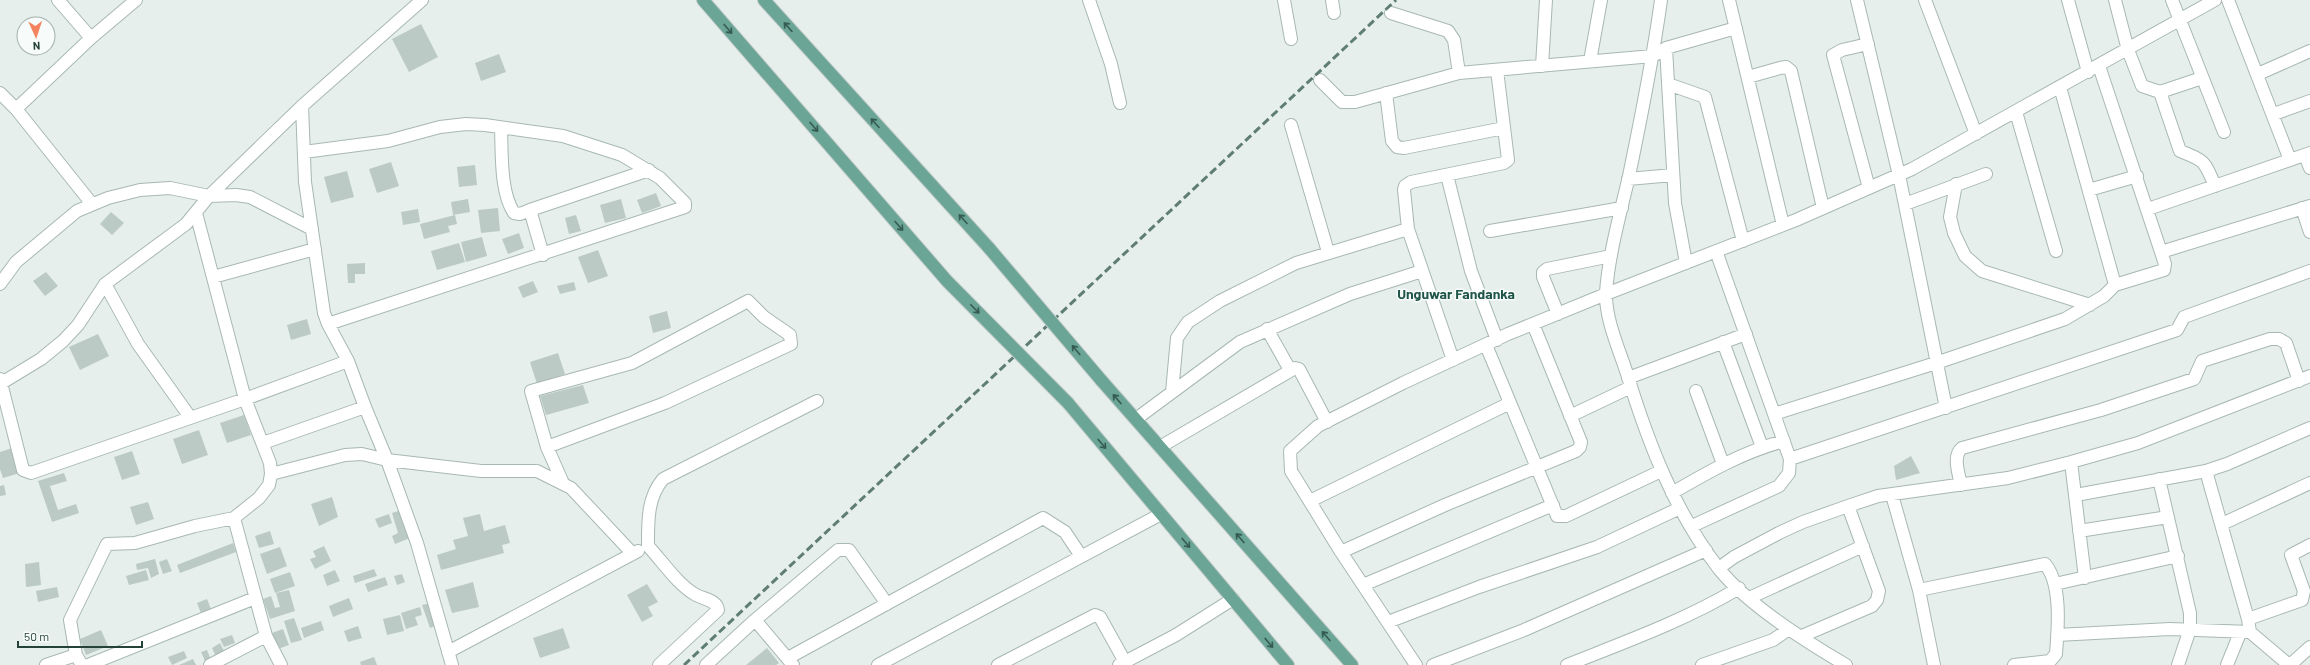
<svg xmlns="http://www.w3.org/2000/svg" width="2310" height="665" font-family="Barlow,sans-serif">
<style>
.building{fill:#bbcac4}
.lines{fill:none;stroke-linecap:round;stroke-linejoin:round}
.street-casing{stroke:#a8b8b2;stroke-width:14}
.primary-casing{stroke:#c2cac8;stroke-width:14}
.street{stroke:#fff;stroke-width:12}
.primary{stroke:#6aa596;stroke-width:12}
.rail{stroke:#5f7d75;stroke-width:3;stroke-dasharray:8 4;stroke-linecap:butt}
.primary-bridge-casing{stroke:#c2cac8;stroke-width:14;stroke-linecap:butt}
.primary-bridge{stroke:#6aa596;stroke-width:12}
.oneway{stroke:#365b51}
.labels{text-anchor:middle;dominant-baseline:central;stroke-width:3;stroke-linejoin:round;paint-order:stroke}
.quarter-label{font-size:14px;font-weight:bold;fill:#1f5548;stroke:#f7fbf9}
</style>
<rect width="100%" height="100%" fill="#e6efeb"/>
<!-- building -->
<path class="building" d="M421 24 438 57 409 72 392 39Z
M499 54 506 72 481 81 475 63Z
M391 162 399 186 377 193 369 169Z
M475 165 477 185 459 187 457 167Z
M347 171 354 197 331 203 324 177Z
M656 193 661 206 642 213 637 200Z
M468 199 470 212 453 215 451 202Z
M621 199 626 218 605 223 600 205Z
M498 208 500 231 481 233 478 210Z
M418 209 420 222 403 225 401 212Z
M111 212 124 223 112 235 100 224Z
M455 215 457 224 448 226 450 232 424 239 420 224Z
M576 215 581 231 569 234 565 218Z
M519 233 524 248 508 254 502 239Z
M482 237 487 256 466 262 461 242Z
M459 243 465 262 437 270 431 251Z
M598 250 608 276 588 283 578 257Z
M365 263V274H355V283H348L347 264Z
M46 272 58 286 45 296 33 281Z
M533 281 538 292 523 298 518 287Z
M574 282 576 290 560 294 557 286Z
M667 311 671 328 653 333 649 316Z
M307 319 311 334 291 340 287 325Z
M98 334 109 356 80 370 69 347Z
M558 353 565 374 537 384 530 362Z
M583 385 589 403 546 415 540 396Z
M244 415 251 435 227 443 220 423Z
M199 430 208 455 182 464 173 439Z
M12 448 20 473 3 478 0 469V452Z
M132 451 140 474 122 480 114 457Z
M1911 456 1920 473 1896 480 1894 466Z
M64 473 67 481 50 486 58 510 76 504 79 513 52 522 38 481Z
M4 485 6 495 0 496V486Z
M332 497 338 517 319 526 311 504Z
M148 502 154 519 136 525 130 507Z
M401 510 410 538 395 544 392 536 398 533 392 513Z
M389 514 392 523 379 528 375 519Z
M480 514 484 531 505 525 510 543 502 545 504 553 441 570 437 555 456 549 453 540 468 536 463 518Z
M270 531 274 544 259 548 255 536Z
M233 543 236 552 180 573 177 565Z
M324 546 331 561 315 569 310 559 316 557 313 551Z
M280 547 287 566 267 574 260 554Z
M155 559 159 574 151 578 148 568 137 570 136 564Z
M167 559 172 571 163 574 159 562Z
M39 562 41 585 26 587 25 564Z
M374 569 377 576 355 583 353 576Z
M146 570 149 580 129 585 126 576Z
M335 570 340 581 327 586 323 575Z
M290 572 295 586 275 593 270 579Z
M402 574 405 582 397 585 394 576Z
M385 577 388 585 368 592 365 584Z
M473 582 479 607 452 613 445 590Z
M647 584 658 602 648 607 653 616 642 622 627 595Z
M57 587 59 597 38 602 36 591Z
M289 590 295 611 270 619 263 599 271 596 275 608 280 607 276 593Z
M349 598 353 609 333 617 329 606Z
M207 599 212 612 202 616 197 603Z
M431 603 438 625 430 628 422 605Z
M420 607 422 615 415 617 418 625 406 629 401 613Z
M400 615 404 631 387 635 383 619Z
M294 618 302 640 291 643 284 621Z
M321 621 324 630 304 638 301 628Z
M358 626 362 638 348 642 344 631Z
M563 628 570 648 540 658 533 638Z
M283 629 289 645 278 649 272 633Z
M101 630 108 646 86 655 80 639Z
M232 635 235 643 224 647 220 639Z
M220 643 229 661 220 665 212 648Z
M767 648 779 663 776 665H746Z
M207 650 213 665H207L201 652Z
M184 651 187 658 172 665 168 657Z
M374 657 377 665H361L360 662Z
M193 659 196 665H179Z"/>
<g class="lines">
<defs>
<path id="street" d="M58 0 91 38
M1089 0 1111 64 1120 103
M1284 0 1291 39
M1332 0 1334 13
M1661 0C1653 59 1641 118 1629 176 1620 215 1609 253 1606 292 1605 320 1620 351 1628 377 1649 445 1675 512 1719 569 1749 606 1805 641 1846 665
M1729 0 1783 225
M1857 0 1899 175 1946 408
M1925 0 1976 134
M2068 0 2088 72
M2115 0 2128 50 2142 86 2160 92 2180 151C2205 161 2204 160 2215 186
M2172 0 2224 132
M2228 0 2290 160
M1391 13 1448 31 1454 40 1459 73
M1868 44 1842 50 1833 55 1869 188
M1666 48 1675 203 1686 263
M1590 61 1601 0
M1542 66 1546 0
M2258 74 2310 51
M1748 77 1780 68 1786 67 1791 71 1823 208
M1320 80 1342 102H1355L1459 73 1653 56 1666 48 1736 28
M1668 84 1705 97 1743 241
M2060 87 2115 285
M2160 92 2202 78
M0 93 16 109 92 204
M1386 93 1392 141 1397 147 1404 148 1504 128
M302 106 305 182 324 313 328 324 348 361 365 407 387 460 417 543 452 665
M16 109 91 38 136 0
M2016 112 2056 251
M2274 114 2310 101
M1291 125 1328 252
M501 128C502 153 500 192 514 213L520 214 530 210 649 170
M304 152 388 141 440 127 466 124 485 125 563 136 622 155 660 178 685 203V207L328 324
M2305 155 2310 168
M1447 175 1471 271 1497 340
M1628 179 1673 175
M1956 184 1950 217 1954 233 1965 256 1982 271 2090 305
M2089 190 2137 176
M1905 204 1986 174
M2302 208 2310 232
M2148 209 2310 153
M530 210 543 255
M1490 231 1622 208
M2161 252 2310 206
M213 277 315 249
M0 284 16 262 77 211 108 198 140 190 170 188 209 196 236 195 250 197 312 229
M105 284 138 344 190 417
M1558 314 1543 277V272L1547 269 1611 256
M1267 329 1290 370
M1723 342 1762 447
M1486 345 1557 516H1566L1661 471
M1453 360 1408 229 1404 190 1405 186 1411 182 1504 163 1508 160 1497 70
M1628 378 1746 334
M0 379 23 470 31 473 245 399 348 361
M0 384 41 359 63 341 78 325 105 284 186 224 209 196 302 106 422 0
M1696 391 1723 464
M1172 392 1177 338 1188 322 1220 301 1296 263 1408 229
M1774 414 1936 363 2065 319 2104 296 2115 285 2164 270 2165 264 2099 66
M1570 416 1631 387
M1136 419 1240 342 1350 294 1422 271
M263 443 365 407
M547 447 665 403 791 344 790 335 764 317 748 301 632 363 531 391 547 447 562 481
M1160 447 1295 368 1299 369 1327 422
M1790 459 2177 330 2184 317 2310 271
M2071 462 2085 578
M2206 471 2248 619 2250 632 2289 665
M271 474 345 455 362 454 387 460 481 471H537L571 488 633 554
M2159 479 2190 613V629L2178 665
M1961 485C1959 474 1952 456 1962 448L2101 410 2194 379 2202 361 2270 339H2279L2286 343 2299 381
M1672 493C1708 472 1743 452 1784 441
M1892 495 1919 590 1934 665
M2076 495 2206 471 2227 464 2310 428
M1310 501 1510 403
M234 518 266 636 281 665
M2222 524 2310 483
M1692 526 1779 486 1789 473 1790 459 1716 251
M2079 531 2168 517
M1341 552 1445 505 1576 451 1580 447 1581 442 1533 324
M1719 568 1734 557 1779 533 1803 522 1848 506 1878 496 2008 478 2071 462 2138 443 2310 376
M2055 584 2178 556
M1363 585 1553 505
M1919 590 2045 564C2062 584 2058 628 2056 654L2050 661 2014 665
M1749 598 1863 546
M2248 619 2302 600 2304 591 2291 555 2310 545
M755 620 838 550H849L887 604
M1388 622 1479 587 1597 547 1680 508
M2057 635 2170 629 2250 632
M1802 636 1872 606 1877 600 1879 591 1848 506
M448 652 638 551
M788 658 1043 518 1065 532 1081 556
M46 665 76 655
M82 665 76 655 70 620 107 544 135 543 195 526 234 518 259 498 269 485 271 474 270 463 245 399 196 213
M88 665 255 598
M210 665 266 636
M659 665 718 610C717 600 703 599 696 595 677 584 663 562 648 546 648 522 647 498 663 479L817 401
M706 665 755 620 793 665
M878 665 1161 514
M998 665 1095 615 1100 617 1125 662
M1119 665 1176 635 1233 599
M1416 665 1341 552 1291 471 1290 451 1318 426 1403 383 1508 334 1606 294 1796 220 1912 169 2215 0
M1433 665 1524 630 1706 550
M1567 665C1625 642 1686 620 1739 588
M1702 665 1773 640 1789 629
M2227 665 2240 633
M2290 665 2310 647"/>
<path id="primary" d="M703 0 947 281
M764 0 989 248
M1101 380 1352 665
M1068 403 1288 665"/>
</defs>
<!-- street casing -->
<use href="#street" class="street-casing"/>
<!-- primary casing -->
<use href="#primary" class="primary-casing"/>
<!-- street -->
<use href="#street" class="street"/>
<!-- primary -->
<use href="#primary" class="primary"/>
<!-- rail -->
<path class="rail" d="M684 665 1396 0"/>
<defs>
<path id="primary-bridge" d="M989 248 1101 380
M947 281 1068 403"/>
</defs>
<!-- primary-bridge casing -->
<use href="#primary-bridge" class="primary-bridge-casing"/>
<!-- primary-bridge -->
<use href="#primary-bridge" class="primary-bridge"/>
</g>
<!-- one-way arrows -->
<defs><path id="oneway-shaft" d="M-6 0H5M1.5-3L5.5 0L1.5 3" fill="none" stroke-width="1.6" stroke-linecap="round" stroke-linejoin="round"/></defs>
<g class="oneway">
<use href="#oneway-shaft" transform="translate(788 27) rotate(-132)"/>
<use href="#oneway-shaft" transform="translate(728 29) rotate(49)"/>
<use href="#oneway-shaft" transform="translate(875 123) rotate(-132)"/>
<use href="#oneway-shaft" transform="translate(814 127) rotate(49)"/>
<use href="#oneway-shaft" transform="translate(963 219) rotate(-132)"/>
<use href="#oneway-shaft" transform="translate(899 226) rotate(49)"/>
<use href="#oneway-shaft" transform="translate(975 309) rotate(45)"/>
<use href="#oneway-shaft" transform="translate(1076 350) rotate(-130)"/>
<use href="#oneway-shaft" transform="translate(1117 399) rotate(-131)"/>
<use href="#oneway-shaft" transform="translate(1102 444) rotate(50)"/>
<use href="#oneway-shaft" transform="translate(1240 538) rotate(-131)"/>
<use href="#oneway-shaft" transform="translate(1186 543) rotate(50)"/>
<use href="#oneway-shaft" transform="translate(1326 636) rotate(-131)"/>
<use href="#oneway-shaft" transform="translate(1269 643) rotate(50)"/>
</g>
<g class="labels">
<!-- quarter labels -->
<g class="quarter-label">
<text x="1456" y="293">Unguwar Fandanka</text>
</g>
</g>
<!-- north arrow -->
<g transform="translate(36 36) rotate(177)"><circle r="19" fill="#f7fbf9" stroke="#a3b1ad"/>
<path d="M0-3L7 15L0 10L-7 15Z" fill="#f4845f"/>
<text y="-6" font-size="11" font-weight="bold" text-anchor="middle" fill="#24423a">N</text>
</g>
<!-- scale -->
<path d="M18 641v6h124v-6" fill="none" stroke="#24423a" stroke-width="2"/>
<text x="24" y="641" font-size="12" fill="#24423a" stroke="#f7fbf9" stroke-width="3" paint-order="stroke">50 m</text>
</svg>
